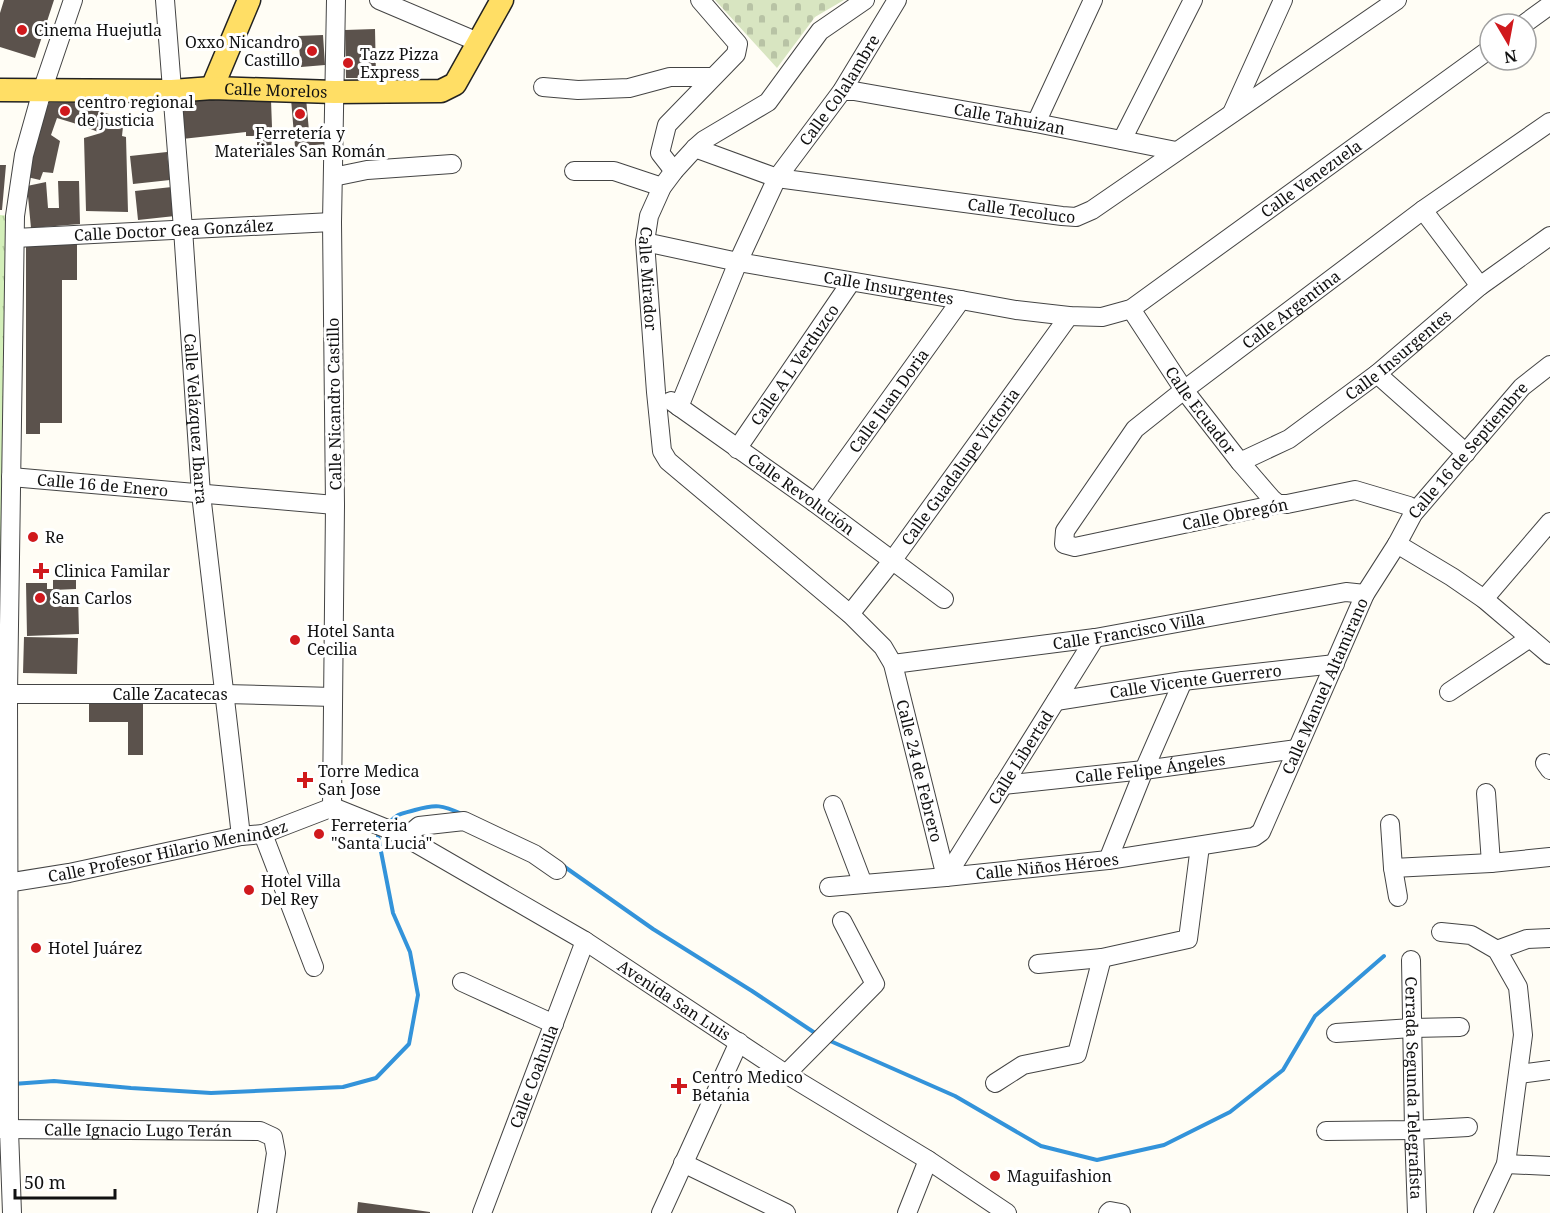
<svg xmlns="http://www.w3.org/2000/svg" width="1550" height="1213" font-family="'Noto Serif',serif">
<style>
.cemetery{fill:url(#cemetery-stones)}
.park{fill:url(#park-tufts)}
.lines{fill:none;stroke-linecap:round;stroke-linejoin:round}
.stream{stroke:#3393da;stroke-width:4}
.building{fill:#5b524c}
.minor-casing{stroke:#444;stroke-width:20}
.major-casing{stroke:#222;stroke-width:25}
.minor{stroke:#fff;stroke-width:18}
.major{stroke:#ffde65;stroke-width:22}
.poi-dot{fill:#d0191d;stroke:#fff;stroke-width:2}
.labels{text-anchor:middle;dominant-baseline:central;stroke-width:6;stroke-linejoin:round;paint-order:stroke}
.poi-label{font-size:16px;fill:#111;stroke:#fff;text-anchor:start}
.street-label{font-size:16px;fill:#111;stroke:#fff}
</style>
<defs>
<pattern id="cemetery-stones" width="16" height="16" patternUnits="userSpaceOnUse" patternTransform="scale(1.5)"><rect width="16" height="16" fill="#d8e5c1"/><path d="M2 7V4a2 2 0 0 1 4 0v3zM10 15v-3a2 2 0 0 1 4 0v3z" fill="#b8c3a5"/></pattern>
<pattern id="park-tufts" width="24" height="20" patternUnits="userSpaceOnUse" patternTransform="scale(1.5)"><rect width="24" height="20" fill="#d3efb9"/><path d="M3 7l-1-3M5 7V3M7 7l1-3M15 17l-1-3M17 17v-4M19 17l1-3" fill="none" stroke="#b4cc9e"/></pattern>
</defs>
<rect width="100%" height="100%" fill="#fffdf5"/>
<!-- cemetery -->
<path class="cemetery" d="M715 0H844L815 17 777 68Z"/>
<!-- park -->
<path class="park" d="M0 215 12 216 0 683Z"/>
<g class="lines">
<!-- stream -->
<path class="stream" d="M389 823C399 812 402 814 415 810 436 804 442 805 462 814
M562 865 653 929 752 991 818 1035
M828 1040 955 1096 1041 1146 1097 1160 1164 1145 1230 1112 1283 1070 1315 1016 1384 956
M13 1084 54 1081 131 1088 211 1093 343 1087 376 1078 409 1044 418 995 410 952 393 913 378 836 380 833"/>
</g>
<!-- building -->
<path class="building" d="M4 0H54L35 58 0 47V13Z
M375 29 376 78H346L345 30Z
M323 35 325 65 301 67 298 36Z
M306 98 309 131 324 129 325 144 295 147 291 99Z
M204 99H244V101L271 100 273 154H257V136H246V132L182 139 178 109 185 101Z
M49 103H87L104 106V113L124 117 122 136 126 137 128 212 86 211 84 138 101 133 80 125 57 118 51 135 60 141 53 173 43 172 40 180 27 177 41 118Z
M167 152 170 180 133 184 130 156Z
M0 165H6L2 210H0Z
M58 181H79L80 224 31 228 27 186 46 182 48 208H59Z
M172 187 175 216 138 220 135 191Z
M26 244H77V280H62V423H40V434H26Z
M76 579V589L53 590 54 603H65V593H78L79 634 27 636 26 583H47V589H53V580Z
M24 637 78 638 77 674 23 673Z
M89 696H143V755H128V722H89Z
M358 1202 430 1212V1213H357Z"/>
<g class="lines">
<defs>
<g id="minor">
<path id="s1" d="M165 0 183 229 201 494 241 836"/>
<path d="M379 0 478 42"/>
<path id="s2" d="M865 0 820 31 768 102 704 140 695 148 674 171 662 187 649 216 645 242 656 392 662 451 668 461 850 614 883 647 893 664 946 877"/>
<path d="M1524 24 1550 5"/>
<path d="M543 87 578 90 629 88 670 77H712"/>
<path id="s3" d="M842 91H854L1036 123 1176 151"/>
<path d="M1232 113 1283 0"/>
<path d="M1036 123 1093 0"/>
<path d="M1122 140 1193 0"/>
<path id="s4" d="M695 148 777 178 1062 216 1076 217 1092 210 1397 0"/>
<path d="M574 171H614L662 187"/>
<path d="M674 171 660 153 667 125 736 54 738 44 700 0"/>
<path d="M333 177 367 170 452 164"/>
<path d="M1423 210 1480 286"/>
<path id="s5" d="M15 238 332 222"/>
<path id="s6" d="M645 242 738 262 961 300 1016 310 1069 316 1102 317 1131 309 1490 49"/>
<path id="s7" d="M1131 309 1184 390 1240 462 1272 499 1278 504"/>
<path d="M1377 374 1466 453"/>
<path id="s8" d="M671 401 815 503 944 599"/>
<path id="s9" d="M679 407 738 262 777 178 842 91 897 0"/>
<path id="s10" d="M737 449 851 282"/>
<path id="s11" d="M1240 462 1289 439 1377 374 1480 286 1550 236"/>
<path id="s12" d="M11 477 335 505"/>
<path id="s13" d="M815 503 961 300"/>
<path id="s14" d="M1413 514 1409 506 1355 490 1287 504H1278L1075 547 1064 544 1065 531 1135 429 1184 390 1423 210 1550 122"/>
<path d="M1397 544 1452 577 1484 599 1550 655"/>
<path d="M1484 599 1550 522"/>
<path id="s15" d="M850 614 892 561 1069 316"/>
<path id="s16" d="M893 664 1095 638 1346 592 1365 594"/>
<path d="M1449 692 1530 638"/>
<path id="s17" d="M8 694H225L333 697"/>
<path id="s18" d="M1056 701 1183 681 1335 664"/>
<path d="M1545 763 1550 770"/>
<path id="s19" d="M1003 785 1144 770 1297 749"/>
<path d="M1486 793 1491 863"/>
<path d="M833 805 863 884"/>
<path d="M332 807 335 505 332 222 336 0"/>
<path d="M1390 824 1393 868 1398 897"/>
<path d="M263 834 314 967"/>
<path d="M406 837 419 826 464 821 534 854 557 870"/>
<path d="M1108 860 1144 770 1183 681"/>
<path d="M1393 868 1491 863 1550 857"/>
<path id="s20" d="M946 877 1095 638"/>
<path id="s21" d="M0 884 69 873 241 836 263 834 333 807 400 834 585 941 786 1074 928 1160 1007 1213"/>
<path id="s22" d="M829 887 946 877 1108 860 1254 837 1261 832 1365 594 1397 544 1413 514 1522 387 1550 365"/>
<path d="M1441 932 1471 935 1497 950 1518 987 1523 1035 1506 1164 1483 1213"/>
<path d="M1497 950 1527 939 1550 938"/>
<path id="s23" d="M1411 960 1414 1130 1417 1213"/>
<path d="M1038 964 1102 958 1188 939 1200 846"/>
<path d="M462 982 554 1024"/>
<path d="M1336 1033 1412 1028 1460 1027"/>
<path d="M786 1074 875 984 842 921"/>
<path d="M1519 1074 1550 1070"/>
<path d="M995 1083 1023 1065 1077 1054 1102 958"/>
<path id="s24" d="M0 1129 260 1131 273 1137 276 1153 267 1213"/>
<path d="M1326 1131 1414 1130 1468 1127"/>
<path d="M683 1163 786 1213"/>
<path d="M1506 1164 1550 1166"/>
<path d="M12 1213 9 1130 8 694 15 216 24 155 42 91 73 0"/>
<path id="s25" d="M482 1213 585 941"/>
<path d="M661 1213 739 1042"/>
<path d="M907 1213 928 1160"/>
<path d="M1108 1213 1110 1211 1121 1213"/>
</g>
<g id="major">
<path d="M212 88 249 0"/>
<path id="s26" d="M0 90 172 91 212 88 334 92 441 91 455 84 502 0"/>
</g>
</defs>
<!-- minor casing -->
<use href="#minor" class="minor-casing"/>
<!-- major casing -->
<use href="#major" class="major-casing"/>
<!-- minor -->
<use href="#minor" class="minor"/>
<!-- major -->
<use href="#major" class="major"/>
</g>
<!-- markers -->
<g class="poi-dot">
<circle cx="22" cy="30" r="6"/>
<circle cx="312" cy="51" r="6"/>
<circle cx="348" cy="63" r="6"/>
<circle cx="65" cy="111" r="6"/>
<circle cx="300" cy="114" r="6"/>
<circle cx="33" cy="537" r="6"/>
<path d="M38 562h6v6h6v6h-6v6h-6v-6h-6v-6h6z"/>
<circle cx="40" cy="598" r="6"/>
<circle cx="295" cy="640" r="6"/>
<path d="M302 771h6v6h6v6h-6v6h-6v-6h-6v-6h6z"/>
<circle cx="319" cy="834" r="6"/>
<circle cx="249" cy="890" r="6"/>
<circle cx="36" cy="948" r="6"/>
<path d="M676 1077h6v6h6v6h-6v6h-6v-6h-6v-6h6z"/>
<circle cx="995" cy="1176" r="6"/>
</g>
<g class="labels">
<!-- poi labels -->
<g class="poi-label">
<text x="34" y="30">Cinema Huejutla</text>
<text x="300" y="42" text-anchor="end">Oxxo Nicandro<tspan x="300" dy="18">Castillo</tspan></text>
<text x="360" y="54">Tazz Pizza<tspan x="360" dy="18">Express</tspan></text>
<text x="77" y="102">centro regional<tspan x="77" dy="18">de justicia</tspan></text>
<text x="300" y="133" text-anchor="middle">Ferretería y<tspan x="300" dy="18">Materiales San Román</tspan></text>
<text x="45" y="537">Re</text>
<text x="54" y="571">Clinica Familar</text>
<text x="52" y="598">San Carlos</text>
<text x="307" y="631">Hotel Santa<tspan x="307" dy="18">Cecilia</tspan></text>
<text x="318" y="771">Torre Medica<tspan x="318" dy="18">San Jose</tspan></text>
<text x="331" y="825">Ferreteria<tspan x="331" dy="18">"Santa Lucia"</tspan></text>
<text x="261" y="881">Hotel Villa<tspan x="261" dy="18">Del Rey</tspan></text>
<text x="48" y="948">Hotel Juárez</text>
<text x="692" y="1077">Centro Medico<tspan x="692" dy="18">Betania</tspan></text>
<text x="1007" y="1176">Maguifashion</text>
</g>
<!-- street labels -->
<g class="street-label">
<text stroke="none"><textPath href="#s26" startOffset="276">Calle Morelos</textPath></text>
<text stroke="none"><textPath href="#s9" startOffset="357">Calle Colalambre</textPath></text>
<text stroke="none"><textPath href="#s3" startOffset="170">Calle Tahuizan</textPath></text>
<text stroke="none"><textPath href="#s6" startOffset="716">Calle Venezuela</textPath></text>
<text stroke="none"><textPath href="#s4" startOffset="334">Calle Tecoluco</textPath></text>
<text stroke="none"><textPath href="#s5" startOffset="159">Calle Doctor Gea González</textPath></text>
<text stroke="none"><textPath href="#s2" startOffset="375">Calle Mirador</textPath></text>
<text stroke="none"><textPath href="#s6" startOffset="248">Calle Insurgentes</textPath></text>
<text stroke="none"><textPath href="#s14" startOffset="696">Calle Argentina</textPath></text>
<text stroke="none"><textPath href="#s11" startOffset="192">Calle Insurgentes</textPath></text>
<text stroke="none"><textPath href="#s10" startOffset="102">Calle A L Verduzco</textPath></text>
<text stroke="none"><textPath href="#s13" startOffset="126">Calle Juan Doria</textPath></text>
<text transform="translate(334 404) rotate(-91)">Calle Nicandro Castillo</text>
<text stroke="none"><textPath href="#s7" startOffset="123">Calle Ecuador</textPath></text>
<text stroke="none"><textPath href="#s1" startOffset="420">Calle Velázquez Ibarra</textPath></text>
<text stroke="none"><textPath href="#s22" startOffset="874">Calle 16 de Septiembre</textPath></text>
<text stroke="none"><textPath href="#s15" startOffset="184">Calle Guadalupe Victoria</textPath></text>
<text stroke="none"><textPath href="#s12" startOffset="92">Calle 16 de Enero</textPath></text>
<text stroke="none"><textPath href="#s8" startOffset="160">Calle Revolución</textPath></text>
<text transform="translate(1235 514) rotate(-11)">Calle Obregón</text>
<text stroke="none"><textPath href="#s16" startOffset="238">Calle Francisco Villa</textPath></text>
<text stroke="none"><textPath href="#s18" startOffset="141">Calle Vicente Guerrero</textPath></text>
<text stroke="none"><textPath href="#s22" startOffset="596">Calle Manuel Altamirano</textPath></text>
<text stroke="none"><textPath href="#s17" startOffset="162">Calle Zacatecas</textPath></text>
<text stroke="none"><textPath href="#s20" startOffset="141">Calle Libertad</textPath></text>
<text stroke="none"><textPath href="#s19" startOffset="148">Calle Felipe Ángeles</textPath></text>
<text stroke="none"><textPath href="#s2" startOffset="974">Calle 24 de Febrero</textPath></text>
<text stroke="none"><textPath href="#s21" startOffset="171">Calle Profesor Hilario Menindez</textPath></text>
<text stroke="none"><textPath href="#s22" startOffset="219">Calle Niños Héroes</textPath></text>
<text stroke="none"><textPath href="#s21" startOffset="736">Avenida San Luis</textPath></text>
<text stroke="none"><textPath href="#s25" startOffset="146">Calle Coahuila</textPath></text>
<text stroke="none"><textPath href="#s23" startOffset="128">Cerrada Segunda Telegrafista</textPath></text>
<text stroke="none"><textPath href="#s24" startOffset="138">Calle Ignacio Lugo Terán</textPath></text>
</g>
</g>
<!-- north arrow -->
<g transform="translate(1508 42) rotate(170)"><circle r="28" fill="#ffffff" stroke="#a0a0a0" stroke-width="1.5"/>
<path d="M0-4.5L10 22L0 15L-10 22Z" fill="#d0191d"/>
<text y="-9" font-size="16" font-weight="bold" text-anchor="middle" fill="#111111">N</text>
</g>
<!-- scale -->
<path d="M15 1189v9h100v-9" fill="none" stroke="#111111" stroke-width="3"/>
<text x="24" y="1189" font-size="18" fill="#111111" stroke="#ffffff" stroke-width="4.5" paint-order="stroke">50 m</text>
</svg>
